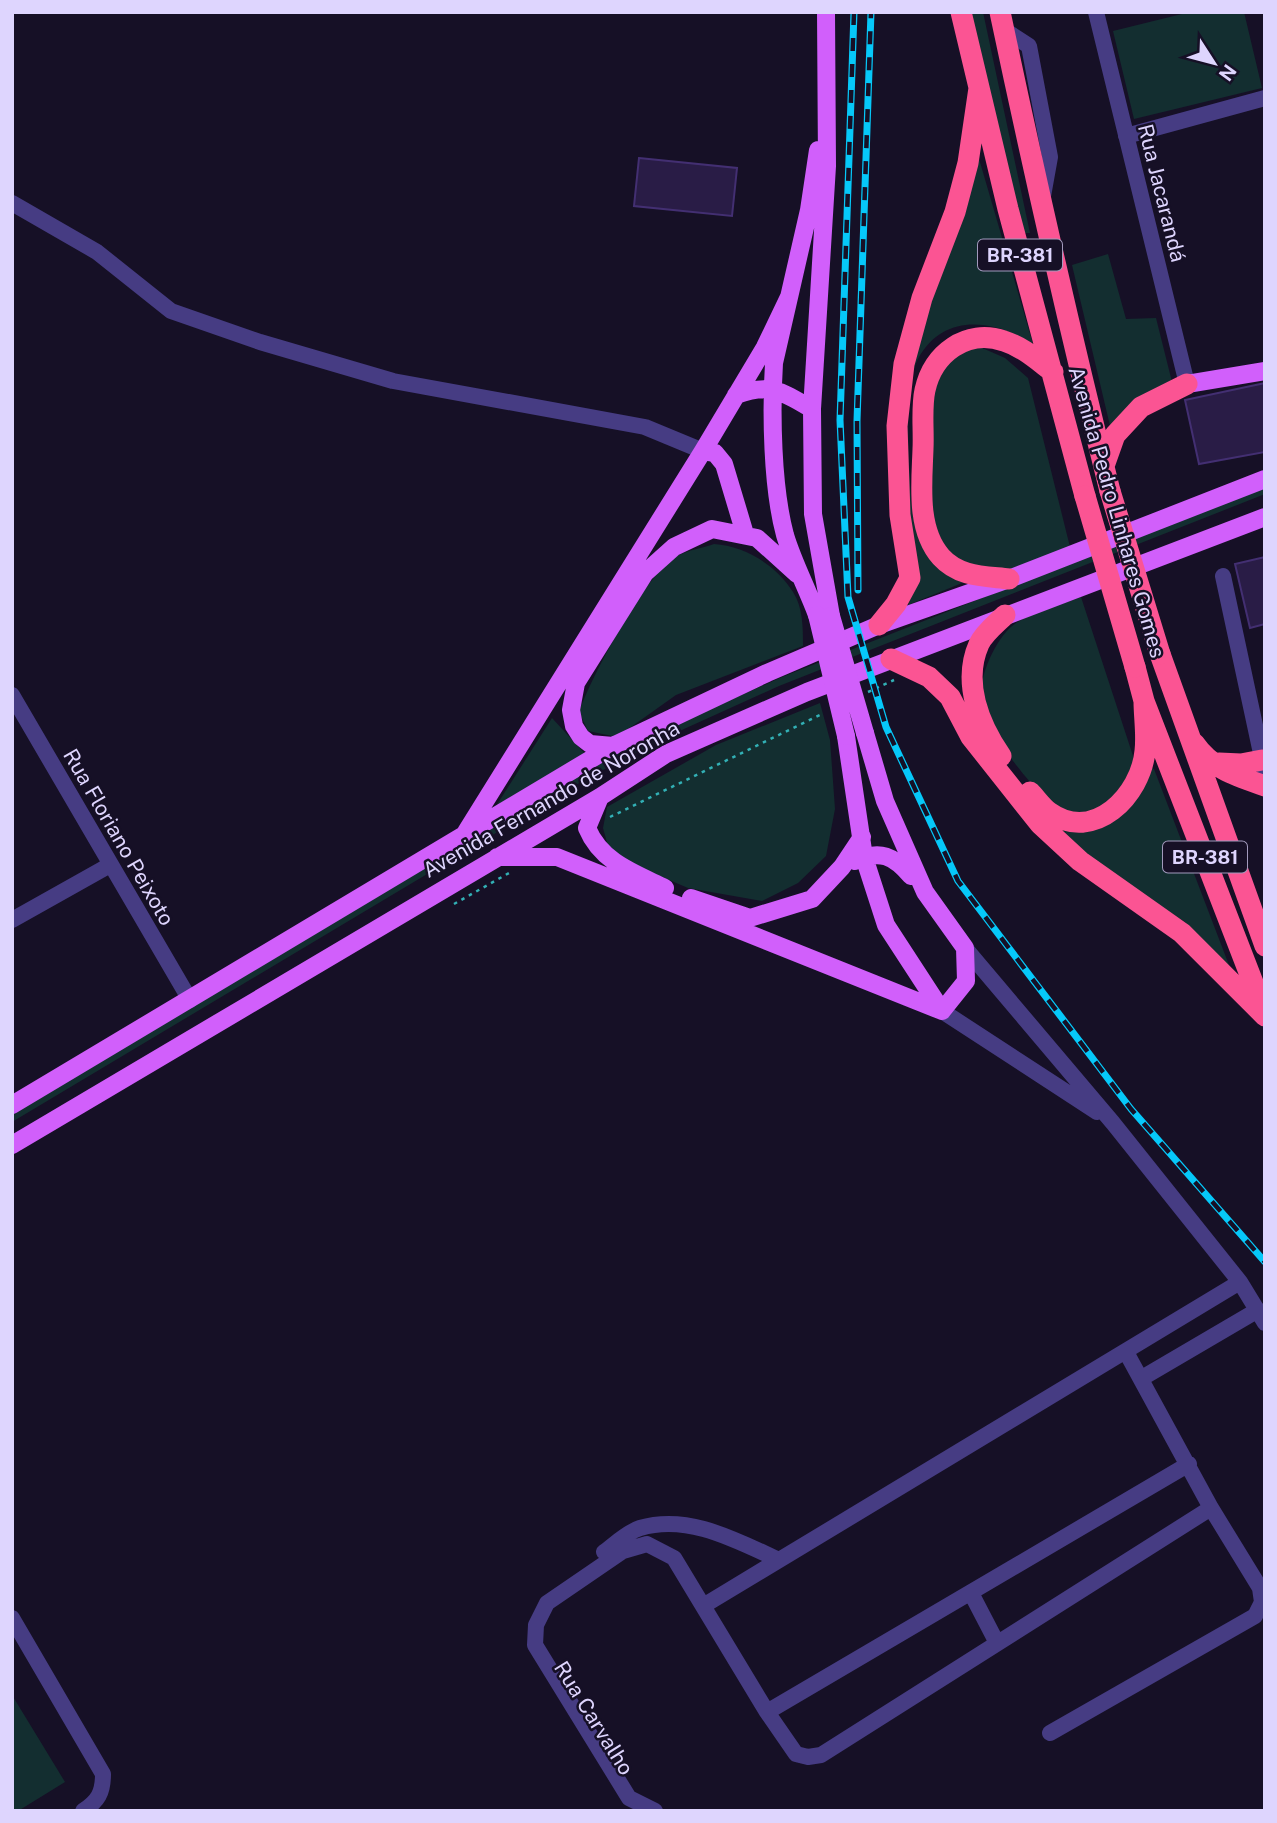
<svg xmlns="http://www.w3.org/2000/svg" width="1277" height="1823" font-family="'Public Sans',sans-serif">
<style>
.green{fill:#132e30}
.building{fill:#291c46;stroke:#432f72;stroke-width:2}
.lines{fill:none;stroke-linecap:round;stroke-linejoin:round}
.path{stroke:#32b0b5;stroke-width:2.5;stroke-dasharray:3.5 5;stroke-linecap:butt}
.minor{stroke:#463c83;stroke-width:16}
.major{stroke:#d15ffb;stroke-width:18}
.highway{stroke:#fb5493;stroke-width:21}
.rail-casing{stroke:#06c8f9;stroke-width:7}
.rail{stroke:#161026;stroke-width:4.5;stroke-dasharray:13;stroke-linecap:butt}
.major-bridge{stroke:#d15ffb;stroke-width:18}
.highway-bridge{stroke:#fb5493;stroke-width:21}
.labels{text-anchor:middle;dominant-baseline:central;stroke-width:5;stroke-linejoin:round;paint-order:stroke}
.shield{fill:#161026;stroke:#a29abd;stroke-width:2}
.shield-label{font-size:19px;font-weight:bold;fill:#ded5fe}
.street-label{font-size:21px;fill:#ded5fe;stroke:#161026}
</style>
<rect width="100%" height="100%" fill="#161026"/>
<!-- green -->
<path class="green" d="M968 12H983L1030 233H1023Z
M1190 12H1244L1262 88 1134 119 1113 31Z
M975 145 1033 344C994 319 943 312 918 359 906 380 908 440 909 465 911 492 910 518 922 543 929 557 954 571 967 581L908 605 916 586 909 529 905 425 912 361Z
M1108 254 1126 319 1156 318 1172 382 1111 430 1072 265Z
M980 347 1005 358 1028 378 1070 547 1000 577 967 569 944 551 927 498 931 408 941 366 954 353Z
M1265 486V494L779 686 684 729 591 776 12 1122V1111L634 743 782 677Z
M714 544C745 546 776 565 793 592 803 607 803 628 803 646L676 695 617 737 588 731 579 712C591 678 646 572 677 556 688 550 703 548 714 544Z
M1081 597 1135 762 1113 806C1102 809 1082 817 1071 814 1040 805 990 735 982 704 976 681 996 636 1016 623 1035 611 1060 605 1081 597Z
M820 703 830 740 835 809 826 856 798 883 762 901 688 888 634 865 608 846 603 828 607 807 716 745Z
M552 718 590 759 491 814Z
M1151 768 1154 769 1232 973 1185 922 1097 865 1049 819 1076 827Z
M12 1695 65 1782 18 1811H12Z"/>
<!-- building -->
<path class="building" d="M639 158 737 168 732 216 634 206Z
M1265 383V452L1199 464 1185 400Z
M1265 557V624L1250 628 1235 564Z"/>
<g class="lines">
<!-- path -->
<path class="path" d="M868 692 894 680
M610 817 824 713
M454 904 509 873"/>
<!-- minor -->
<path class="minor" d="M1096 12 1187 384
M1003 29 1029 46 1050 157 1043 196
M1126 136 1265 98
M12 203 97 252 171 311 260 342 393 381 645 427 703 451
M1223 576 1265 772
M12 695 190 1000
M12 920 110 865
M965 948 1113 1123 1240 1282 1265 1323
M942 1011 1097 1112
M1142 1378 1258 1310
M604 1552C614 1545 627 1532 640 1528 689 1514 735 1540 779 1560
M971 1593 997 1643
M703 1606 1240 1282
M12 1618 103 1774C103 1793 98 1801 83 1811
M767 1712 796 1754 808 1757 821 1755 1211 1508
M1050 1733 1255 1616 1262 1602 1260 1588 1211 1508 1126 1352
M655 1811 629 1798 535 1645 536 1625 547 1603 623 1551 647 1544 674 1558 767 1712 1189 1464"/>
<!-- major -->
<path class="major" d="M826 12 827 166 812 409 813 514 831 616
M1187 384 1265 371
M736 395C771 382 782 392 812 409
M703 451 715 453 724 464 745 534
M817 615C807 588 793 562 785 535 772 487 771 412 774 363L809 210 818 150
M865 733 885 801 925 892 965 948 966 981 942 1011
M846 736 864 857 886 925 942 1011
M613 746 590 744 581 737 574 726 571 710 576 683 645 573 674 547 712 529 757 538 797 574
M600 797 587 828C601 862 634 873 665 888
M466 832 703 451 765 347 789 297
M497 857H557L942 1011
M855 861C880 849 894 856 911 876
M691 898 750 918 812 899 842 867 862 837
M12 1105 613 746 767 673 879 625 1009 579 1265 479
M12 1145 600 797 666 754 807 692 1265 517"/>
<!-- highway -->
<path class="highway" d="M961 12 1008 209 1085 496
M1000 12C1034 173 1070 332 1110 491
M1104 466 1115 435 1141 407 1187 384
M1009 579C984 576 959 577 941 557 916 529 922 482 923 449 924 430 921 408 925 390 933 354 966 328 1004 341 1023 347 1037 360 1053 372
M879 625 896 604 910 578 900 515 897 426 904 364 922 298 955 212 968 163 979 88
M1160 654 1265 946
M891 659 929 677 950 697 971 737 1040 824 1080 861 1182 933 1265 1016
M1135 667 1144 701 1264 1011
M1194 743C1212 769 1236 776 1265 786
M1001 756C979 724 962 682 979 644 984 633 997 623 1005 615
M1219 763 1241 764 1262 760
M1030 792C1036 798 1042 807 1049 812 1094 844 1141 795 1145 751 1147 735 1144 717 1144 701"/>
<defs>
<path id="rail" d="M854 12 840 420 848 597 886 727 958 881 1131 1109 1265 1262
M858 590 857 421 871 12"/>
</defs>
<!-- rail casing -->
<use href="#rail" class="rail-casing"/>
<!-- rail -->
<use href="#rail" class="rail"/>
<!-- major-bridge -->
<path class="major-bridge" d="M817 615 846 736
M831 616 865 733"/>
<!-- highway-bridge -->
<path class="highway-bridge" d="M1110 491 1160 654
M1085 496 1135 667"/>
</g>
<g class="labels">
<!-- shield labels -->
<g class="shield">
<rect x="978" y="239.5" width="84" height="31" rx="5"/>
<rect x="1163" y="841.5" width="84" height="31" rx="5"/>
</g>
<g class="shield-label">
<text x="1020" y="255">BR-381</text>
<text x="1205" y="857">BR-381</text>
</g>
<!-- street labels -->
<g class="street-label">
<text transform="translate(1162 193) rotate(76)">Rua Jacarandá</text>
<text transform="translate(1117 512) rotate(74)">Avenida Pedro Linhares Gomes</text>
<text transform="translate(551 799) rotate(-30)">Avenida Fernando de Noronha</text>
<text transform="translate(119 837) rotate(60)">Rua Floriano Peixoto</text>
<text transform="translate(594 1718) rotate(58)">Rua Carvalho</text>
</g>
</g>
<!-- border -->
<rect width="1277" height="1823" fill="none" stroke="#ded5fe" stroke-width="28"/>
<!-- north arrow -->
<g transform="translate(1214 63) rotate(126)" stroke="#161026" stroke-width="5" paint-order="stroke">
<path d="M0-5L12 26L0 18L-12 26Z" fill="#ded5fe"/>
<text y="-10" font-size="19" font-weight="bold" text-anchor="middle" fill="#ded5fe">N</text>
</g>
</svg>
